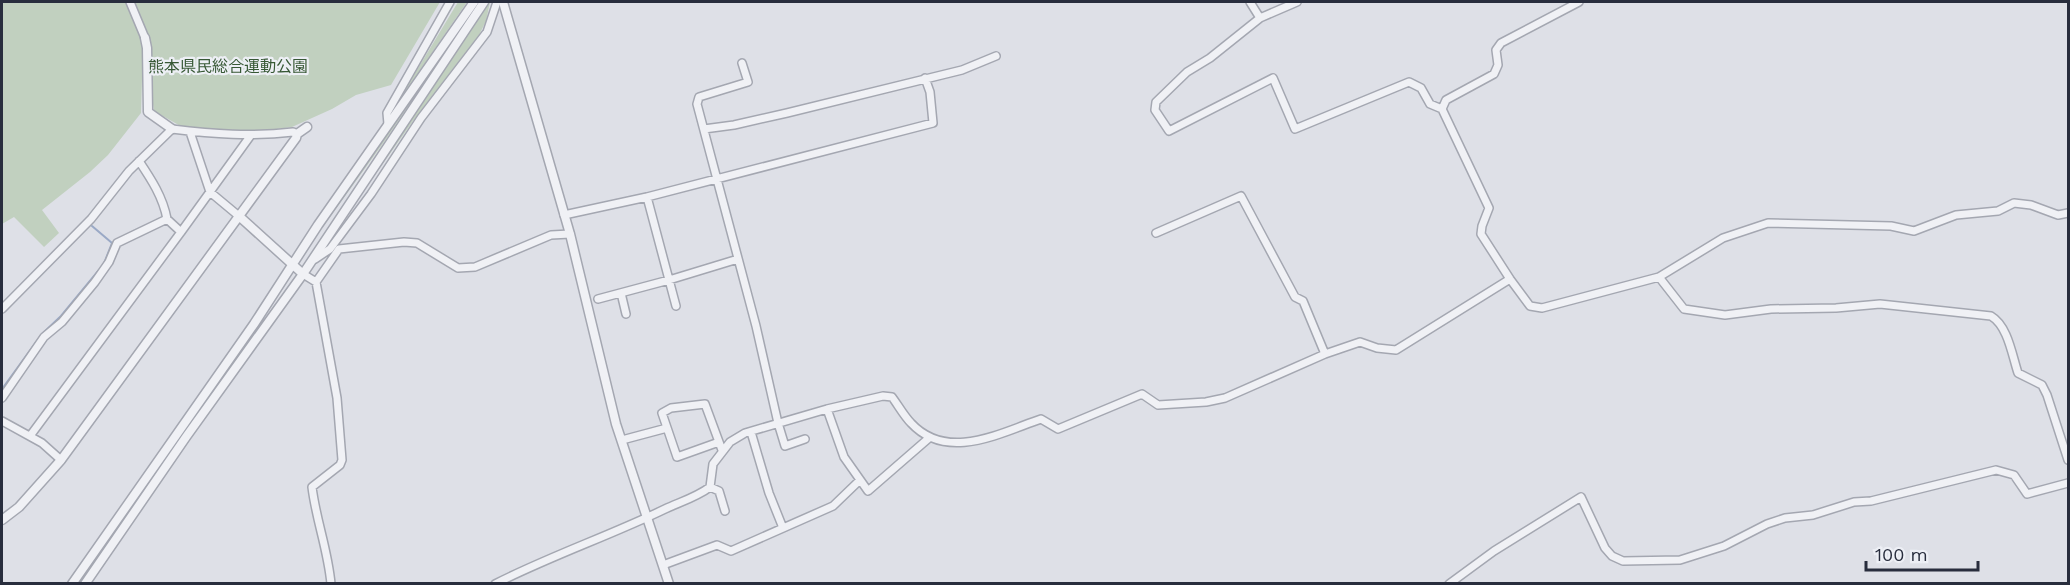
<svg xmlns="http://www.w3.org/2000/svg" width="2070" height="585" font-family="'Work Sans','Noto Sans JP',sans-serif">
<style>
.green{fill:#c1d0bf}
.lines{fill:none;stroke-linecap:round;stroke-linejoin:round}
.stream{stroke:#9aa9c6;stroke-width:2}
.minor-casing{stroke:#a4a7b1;stroke-width:10}
.tertiary-casing{stroke:#a4a7b1;stroke-width:11}
.minor{stroke:#f0f1f5;stroke-width:7}
.tertiary{stroke:#f0f1f5;stroke-width:8}
.labels{text-anchor:middle;dominant-baseline:central;stroke-width:4.5;stroke-linejoin:round;paint-order:stroke}
.park-label{font-size:16px;fill:#375835;stroke:#edeff5}
</style>
<rect width="100%" height="100%" fill="#dee0e7"/>
<!-- green -->
<path class="green" d="M2 2H126L143 45 141 113 108 155 90 172 42 210 59 233 44 247 14 217 2 224Z
M134 2H440L391 85 356 95 332 109 292 127 251 132 184 128 154 111 141 21Z
M458 2H467L394 108Z
M477 2H479L384 142 312 242Z
M490 2 486 21 479 35 413 121 324 247Z"/>
<g class="lines">
<!-- stream -->
<path class="stream" d="M92 226 112 243 103 266
M2 389 42 334 61 316 99 270"/>
<defs>
<path id="minor" d="M130 2 145 38
M1250 2 1260 18
M1297 2 1260 18 1210 58 1187 72 1156 102 1155 110 1169 131 1273 78 1295 129 1409 82 1421 88 1430 104 1442 109 1489 208 1482 226 1481 234 1510 279 1530 306 1542 308 1659 277 1723 238 1768 223 1891 226 1914 231 1956 215 1998 211 2014 203 2031 205 2058 215 2068 213
M742 63 748 82 699 97 697 104 756 326 778 423 785 446 805 439
M1442 109 1446 100 1494 74 1498 65 1496 50 1501 43 1579 2
M388 124 387 113 450 2
M704 129 734 125 787 113 962 70 996 56
M190 132 210 192 240 217
M139 161C151 179 163 197 167 219
M647 197 676 306
M564 215 647 197 933 123 930 92 925 78
M1156 233 1241 196 1295 297 1303 301 1325 354
M315 259 330 249 371 194 421 118 487 32 497 2
M303 274 316 282 339 249 404 242 417 243 458 268 475 267 551 235 570 234
M1659 277 1684 309 1725 315 1771 309 1836 308 1880 304 1991 316C2008 326 2012 355 2018 373L2042 385 2047 395 2068 460
M316 282 337 398 342 460 340 465 312 487C316 520 328 550 331 584
M621 293 626 314
M598 299 669 280 738 259
M2 309 91 219 129 171 172 129C213 134 252 137 293 132L297 134
M2 398 44 337 62 322 95 282 109 262 117 243 167 219 181 232 251 135
M827 409 844 457 868 491 929 438
M2 421 42 443 61 460
M751 432 769 493 783 528
M30 436 181 232
M622 440 667 428
M719 442 677 457 662 413 671 408 705 404 722 450
M710 487 719 491 725 511
M663 565 717 545 731 551 833 506 860 480
M495 584C550 556 609 536 665 509 680 502 697 497 710 487L713 464 730 442 745 433 827 409 883 396 892 397C898 405 904 416 911 423 947 462 1000 433 1041 419L1058 429 1142 394 1158 405 1206 402 1225 398 1325 354 1360 342 1377 348 1396 350 1510 279
M1449 584 1494 551 1581 497 1605 548 1612 556 1623 561 1680 560 1724 546 1767 524 1785 518 1813 515 1854 502 1871 501 1996 470 2014 475 2027 494 2068 483"/>
<path id="tertiary" d="M503 2 570 234 616 424 669 584
M145 38 147 48 148 112 172 129
M240 217 303 274
M2 520 19 507 61 460 296 138 297 134 307 127
M72 584 254 324 318 225 474 2
M85 584 186 437 303 274 484 2"/>
</defs>
<!-- minor casing -->
<use href="#minor" class="minor-casing"/>
<!-- tertiary casing -->
<use href="#tertiary" class="tertiary-casing"/>
<!-- minor -->
<use href="#minor" class="minor"/>
<!-- tertiary -->
<use href="#tertiary" class="tertiary"/>
</g>
<g class="labels">
<!-- park labels -->
<g class="park-label">
<text x="228" y="66">熊本県民総合運動公園</text>
</g>
</g>
<!-- border -->
<rect width="2070" height="585" fill="none" stroke="#282d3d" stroke-width="6"/>
<!-- scale -->
<path d="M1866 561v9h112v-9" fill="none" stroke="#282d3d" stroke-width="3"/>
<text x="1875" y="561" font-size="18" fill="#282d3d" stroke="#edeff5" stroke-width="4.5" paint-order="stroke">100 m</text>
</svg>
